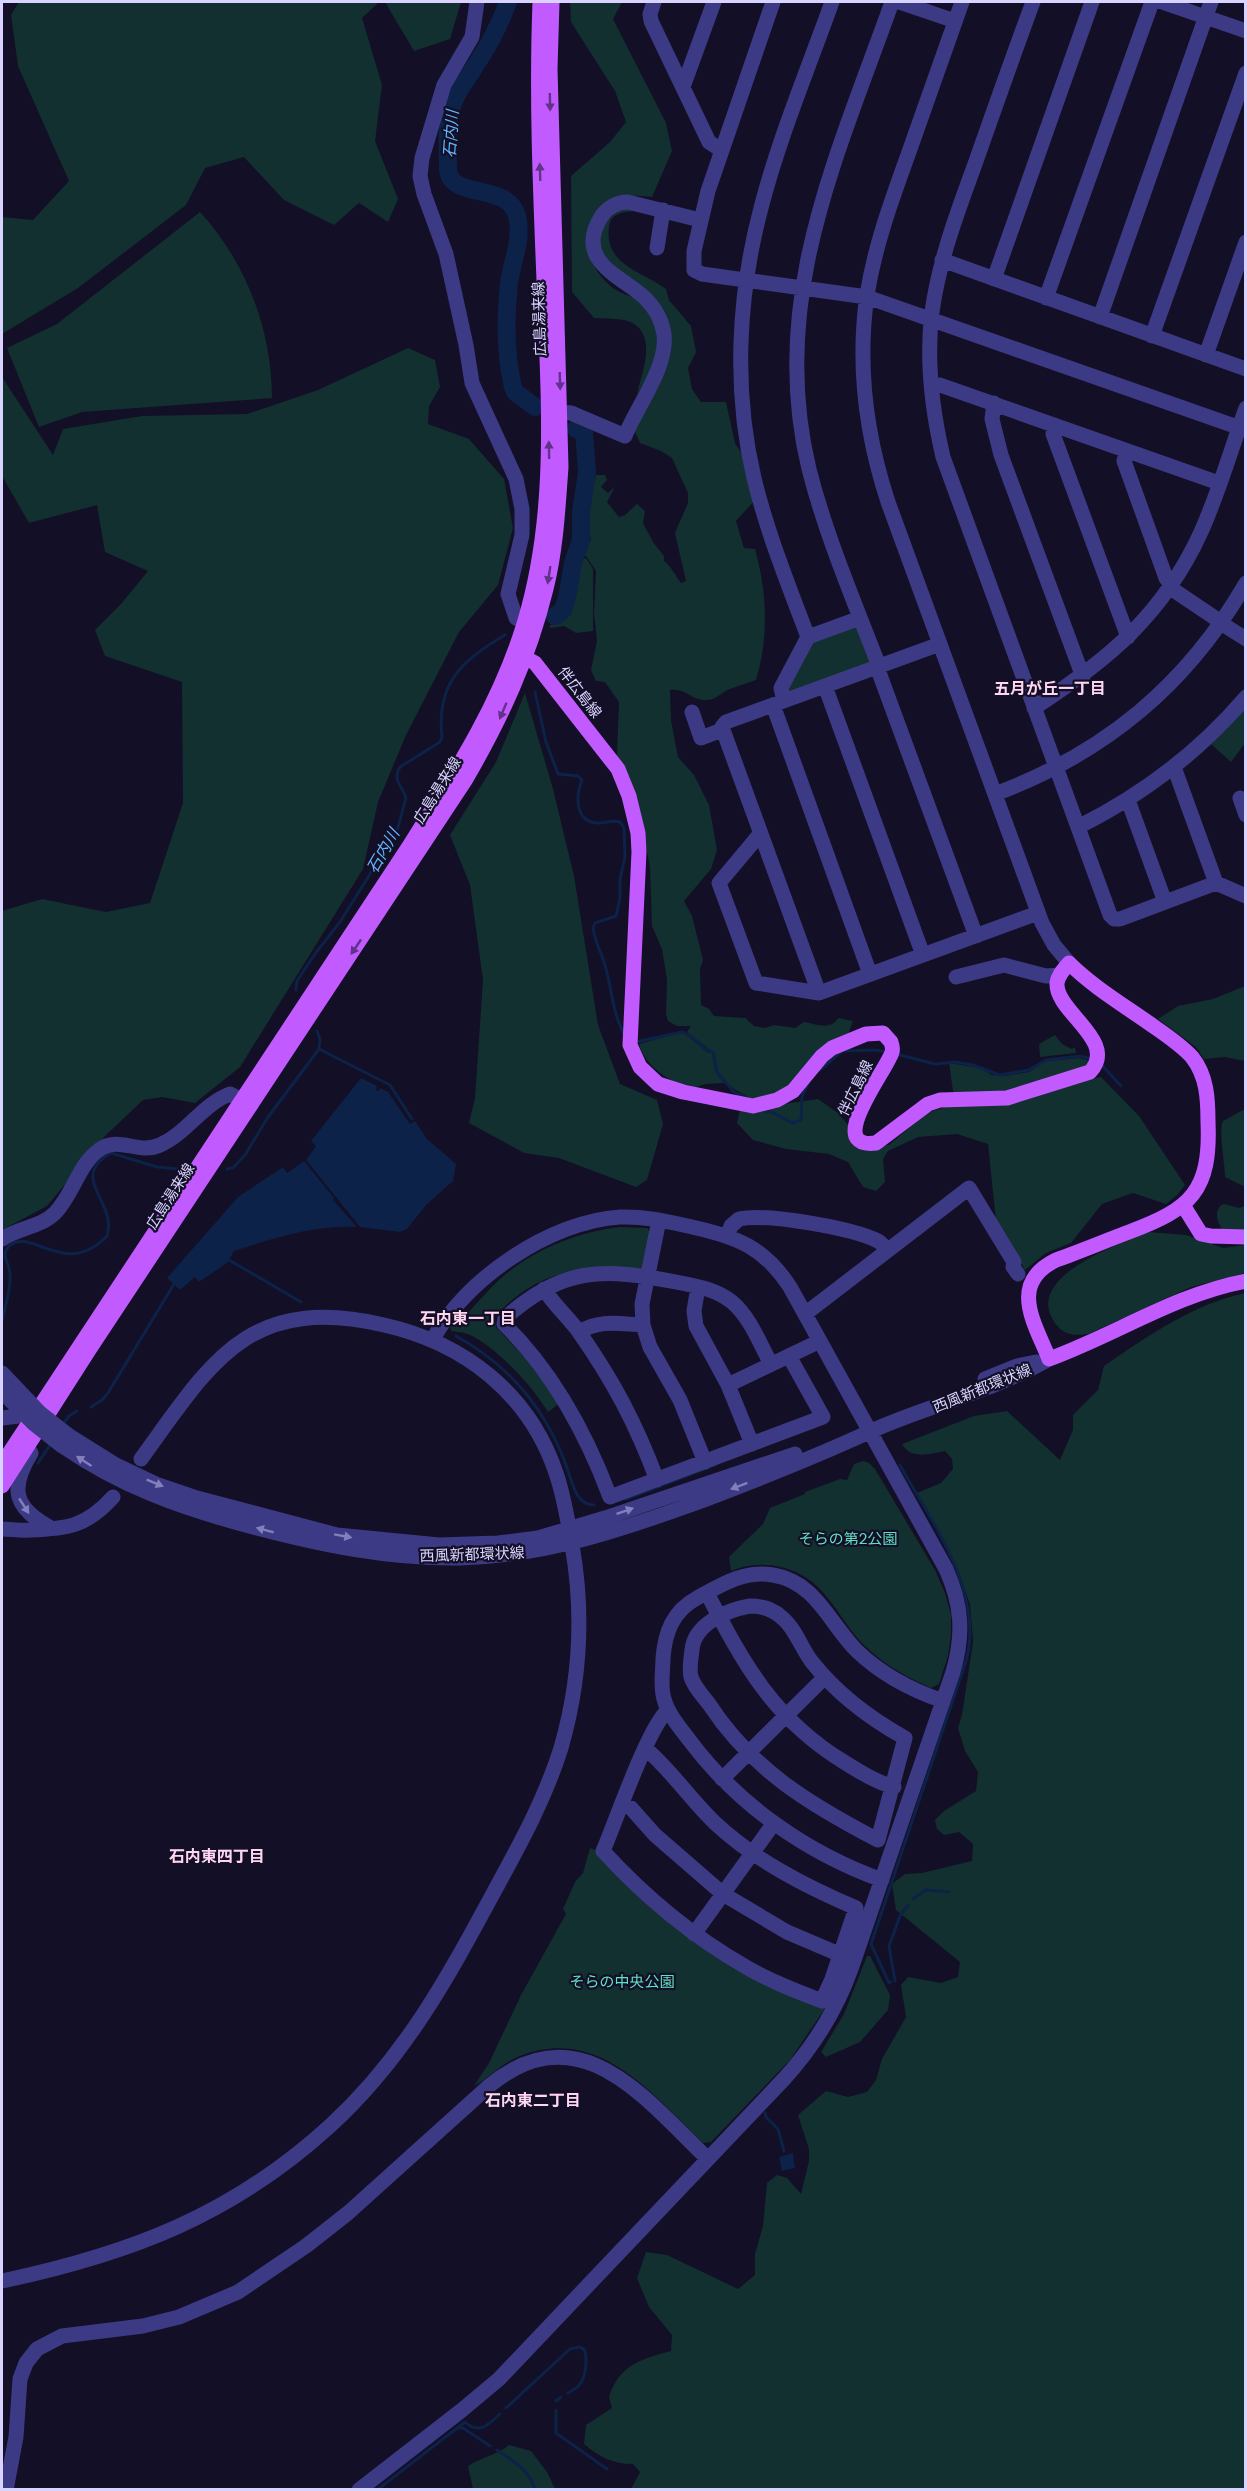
<svg xmlns="http://www.w3.org/2000/svg" width="1247" height="2491" font-family="Poppins,'Noto Sans JP',sans-serif">
<style>
.green{fill:#12302f}
.water{fill:#0c2248}
.lines{fill:none;stroke-linecap:round;stroke-linejoin:round}
.stream{stroke:#0c2248;stroke-width:3}
.river{stroke:#0c2248;stroke-width:18}
.minor{stroke:#3d3a85;stroke-width:15}
.major{stroke:#c25bff;stroke-width:15}
.minor-bridge{stroke:#3d3a85;stroke-width:15}
.oneway{fill:#623188}
.oneway2{fill:#837fbc}
.labels{text-anchor:middle;dominant-baseline:central;stroke-width:4.5;stroke-linejoin:round;paint-order:stroke}
.street-label{font-size:15px;fill:#d9d4ff;stroke:#130f26}
.park-label{font-size:15px;fill:#5fe0c0;stroke:#130f26}
.water-label{font-size:16px;font-style:italic;fill:#62b6ff;stroke:#130f26}
.neighbourhood-label{font-size:16px;font-weight:bold;fill:#ffd6f0;stroke:#130f26}
</style>
<rect width="100%" height="100%" fill="#130f26"/>
<!-- green -->
<path class="green" d="M19 2H379L362 18 382 85 375 141 398 199 388 222 359 203 334 225 284 200 244 157 205 168 186 205 78 288 2 334V217L33 220 69 181 18 66 11 15Z
M385 2H461L450 39 414 51Z
M570 2H622L613 19 666 123 672 151 652 197C631 195 612 192 602 215 598 223 589 236 589 245 587 262 605 285 620 292 625 295 632 296 637 299 646 306 653 320 656 330 662 354 649 375 637 394 642 371 659 333 628 321 619 318 604 319 594 318L572 292 571 176 610 142 626 122 615 91 571 22Z
M623 206 635 211C624 212 610 213 609 227 604 265 643 272 666 289L669 300 691 326 696 352 688 368 692 389 701 402H726L735 443 743 456 754 501 736 521 744 548 755 549C767 591 769 638 756 680 748 683 738 686 730 689 720 693 716 701 704 700 691 700 686 688 670 690L671 720 678 757 694 775 709 805 717 850 711 869 684 901 692 916 703 960 700 969 701 1005 709 1009 714 1016 745 1018 754 1026 765 1028 774 1025 795 1028 804 1022C816 1024 831 1031 838 1018L853 1021 849 1032 856 1034 793 1084 756 1103C744 1093 725 1087 718 1072 716 1067 715 1058 714 1053L687 1032 691 1026H677L668 1021 666 1014 667 980 662 949 652 926 650 868 642 822 630 779 617 755 619 702 605 682 596 681 591 670 597 641 594 614 596 571 586 556 583 555 587 541H591C586 518 591 498 596 475H605L607 480 601 487 608 493 615 487 607 502 619 517 625 515 637 504 645 511 643 523 653 542 664 556V561C671 566 675 575 681 583L686 581 675 533 688 503V493L672 458 661 451 640 443 635 432 669 349 638 287 599 251 601 226Z
M200 212C246 262 272 330 272 398L82 412 39 427 7 348 57 324Z
M408 348 435 360 440 387 429 406 428 424 469 439 504 479 513 528 498 585 459 632 406 735 378 802 363 869 240 1067 195 1103 162 1097 143 1100 105 1136 47 1206 2 1230V911L42 899 106 912 150 903 183 803 182 682 105 656 95 630 121 604 148 571 105 552 97 505 29 523 2 476V377L53 455 63 429 142 416 247 414 318 390Z
M586 558 593 569V631L576 633 564 626 550 628V625C582 622 570 580 583 559Z
M856 624 873 661 792 693 787 690 809 644Z
M525 693 553 789 574 876 598 1025 620 1084 657 1100 663 1124 647 1180 636 1187 559 1158 524 1153 469 1123 475 1098 483 980 470 885 450 835 496 762Z
M1245 708V743L1231 762 1211 744Z
M1245 986V1061L1225 1057 1204 1059 1196 1047 1158 1019 1178 1006 1213 999Z
M678 1033H684L707 1052 712 1053 715 1070 724 1083 705 1084 693 1088C672 1084 645 1067 639 1044Z
M1055 1035 1062 1044 1072 1049 1075 1047 1076 1053 1040 1057 1039 1044Z
M1079 1058 1091 1061V1064L1011 1094 957 1095 953 1091 949 1063 981 1068 992 1075 1004 1076 1029 1072 1046 1061Z
M1101 1077 1139 1116 1185 1185 1177 1195 1166 1204 1133 1193 1102 1204 1071 1243 1046 1253 1025 1270 996 1221 988 1144 957 1134 918 1137 888 1151 883 1159 885 1182 876 1191 863 1187 848 1162 829 1154 786 1149 753 1140 737 1123 740 1110 818 1099 838 1113 867 1148 889 1145 927 1113 954 1104Z
M1245 1109 1244 1158 1245 1187 1225 1177C1225 1164 1218 1129 1223 1121Z
M1224 1204 1239 1208 1245 1206V1231H1223C1218 1224 1214 1214 1220 1206Z
M620 1227 647 1228 651 1233 645 1266 639 1271C574 1269 543 1267 495 1316L496 1327 524 1357 560 1403 548 1412C532 1386 497 1347 468 1334 462 1332 456 1332 451 1331L450 1327C455 1322 462 1319 468 1313 478 1302 488 1290 500 1279 533 1250 576 1232 620 1227Z
M1148 1232 1186 1235 1223 1248 1245 1245V1273L1191 1287 1088 1334C1075 1336 1063 1335 1055 1323 1022 1277 1118 1245 1148 1232Z
M1245 1293V2489H631L640 2472 633 2464C613 2464 599 2457 584 2444L586 2425 612 2408 609 2397C619 2365 641 2359 671 2351L672 2335 649 2307 637 2278 646 2252 667 2255 738 2289 755 2275V2254L763 2226 767 2183 777 2175 787 2178 801 2194 809 2161V2149L798 2115 826 2091 848 2097 867 2092 876 2080 882 2059 906 2017 901 1985 908 1977 941 1983 958 1977 960 1962 896 1910 892 1884 905 1874 922 1873 972 1861 973 1844 959 1832 944 1835 937 1829 935 1820 944 1811 976 1791 978 1772 965 1751 958 1728 962 1715 973 1642 970 1604 952 1557 917 1493 941 1483 953 1469 952 1459 945 1451C930 1454 911 1460 902 1444L974 1416 1007 1411 1060 1460 1073 1430V1415L1098 1390 1104 1366C1149 1335 1192 1305 1245 1293Z
M863 1461 869 1463 875 1469 935 1570 945 1593 951 1615V1635L948 1656 939 1684 931 1688C907 1677 884 1665 865 1646 849 1631 840 1612 826 1596 804 1567 764 1557 731 1571L729 1557 763 1524 770 1508 805 1494V1492L840 1479 847 1480 854 1464Z
M590 1848 598 1851 659 1911 826 2007 790 2060 711 2142 703 2143C652 2094 599 2025 520 2056 502 2063 489 2078 474 2086L489 2063 521 1995 566 1914 563 1909 575 1882 583 1873Z
M867 1956H870L890 1995 888 2010 860 2042 826 2057 821 2052 844 2014Z
M509 2445 531 2451 547 2472 555 2489H473L468 2466C481 2457 496 2456 509 2445Z"/>
<!-- water -->
<path class="water" d="M361 1078 377 1086 376 1090 379 1091 380 1088 388 1092 410 1124 415 1121 427 1139 456 1164 453 1181 427 1204 407 1229 400 1232 360 1227 306 1160 316 1146 311 1141Z
M304 1161 334 1198 333 1200 357 1227C314 1225 275 1238 234 1251L227 1263 199 1282 195 1277 180 1290 167 1278 238 1197 283 1167 287 1173Z
M793 2153 795 2168 782 2171 779 2157Z"/>
<g class="lines">
<!-- stream -->
<path class="stream" d="M535 692 546 742 558 774 578 776 582 780C576 795 574 821 597 823 605 824 612 819 620 822L624 828 625 857 620 879V898L616 916 595 923 593 928C595 943 603 955 606 969 612 991 613 1014 624 1034
M296 990 297 981 315 954 340 922 397 831 406 798C402 785 392 780 400 767L440 742 442 737C436 683 462 660 505 635
M636 1042 682 1032C694 1035 700 1049 713 1052L718 1074 734 1092 746 1098
M319 1049 390 1085 412 1119
M896 1054 935 1064 955 1062 973 1065 1000 1075 1029 1070 1046 1060 1080 1056 1092 1059
M1100 1063 1121 1086
M820 1070 842 1051 876 1050 886 1052
M761 1110 774 1113 792 1123 801 1120 802 1096 808 1084
M227 1169 233 1168 245 1155 268 1117 319 1049 320 1039 317 1031
M229 1260 301 1302
M2 1321C5 1307 11 1289 10 1275 10 1263 0 1256 9 1246 31 1226 65 1280 107 1236 118 1201 67 1179 111 1153L157 1167 178 1169
M456 1336C514 1368 552 1417 571 1480 575 1492 580 1505 594 1505
M91 1407 102 1400 108 1393 174 1284
M63 1424 69 1416 77 1411
M38 1463 52 1442
M626 1499 715 1465
M913 1899 926 1890 949 1892
M895 1981 889 1946 900 1916 908 1905
M891 1982 889 1983 871 1944 966 1661C985 1593 932 1523 900 1465
M765 2113 766 2117 778 2129 784 2151
M556 2401 561 2397
M506 2408 570 2349 579 2347 584 2349C588 2357 586 2376 580 2384 578 2388 572 2390 568 2393
M556 2410V2433L607 2469
M458 2428H463L490 2446
M497 2450C513 2461 530 2470 535 2490
M377 2490 465 2422C479 2435 488 2425 500 2414"/>
<!-- river -->
<path class="river" d="M508 2C500 24 488 47 475 66 467 80 454 94 451 110 446 129 448 149 448 169 449 200 509 182 517 216 523 239 512 261 509 283 505 319 505 352 513 387L515 392 535 407
M555 616 563 610 567 598 573 563 581 540V512L587 472 584 432 576 429"/>
<!-- minor -->
<path class="minor" d="M477 2 472 37 444 85 422 158 420 176 424 194 446 254 466 345 472 383 516 479 522 509V535L508 594 516 618 535 626
M654 2 650 14 651 21 709 142 721 150
M773 2 708 191 694 251V270L702 274 867 297 1246 430
M899 2 955 21
M962 2C944 52 927 102 909 152 892 199 875 245 867 295 857 365 866 435 888 502L1042 923 1054 945 1069 963
M1033 2C1013 56 994 110 975 164 957 213 939 261 932 312 926 360 932 410 943 457L1110 915 1114 919H1120L1216 883 1246 896
M1162 2 1246 31
M683 87 714 2
M657 248 663 210
M942 260 1246 369
M994 279 1092 2
M1046 298 1152 2
M1100 317 1211 2
M1152 336 1246 73
M1206 355 1246 242
M931 384 940 385 1219 483
M994 403 992 419 1001 455 1083 677
M561 412 571 413 625 436C637 406 668 367 664 334 662 321 655 308 645 298 621 276 574 261 601 217 607 208 617 202 628 202L700 220
M1055 425 1053 434 1128 637
M1127 451 1124 461 1166 578 1175 591 1215 618
M1227 627 1246 639
M808 637C788 584 767 532 754 478 733 389 738 295 761 208 779 138 808 69 832 2
M879 666C854 601 826 536 809 469 768 300 837 157 892 2
M877 667 976 936
M825 686 923 955
M784 701 781 688 808 637 860 618
M773 705 870 974
M1034 708C1108 660 1163 615 1201 532 1219 492 1231 449 1246 408
M692 712 701 738 722 730
M1174 767 1216 883
M995 794C1105 753 1187 685 1246 583
M1240 798 1246 815
M1128 800 1165 902
M1078 827C1142 795 1199 752 1246 697
M760 834 719 883 756 983 819 993 1038 913
M956 977 1004 965 1046 976 1060 975
M819 993 722 727 726 722 940 644
M659 1220 642 1304 643 1325 650 1347 680 1400 705 1462
M727 1236 731 1226 739 1219C767 1213 852 1228 878 1241 882 1243 885 1248 887 1251
M2 1239C18 1228 41 1227 55 1213 73 1195 78 1165 99 1150 119 1135 137 1155 160 1145 187 1133 203 1104 230 1094L251 1105
M698 1287 694 1311 696 1326 728 1385 820 1341
M544 1289C554 1305 568 1317 579 1332 614 1382 636 1424 657 1480
M805 1314 969 1188 1014 1262 1013 1267 1018 1274
M579 1332C601 1319 619 1324 643 1325
M771 1364C760 1344 750 1317 732 1302 716 1289 696 1286 676 1282 604 1268 563 1266 505 1318L504 1324C553 1372 586 1433 610 1497L823 1417 789 1356
M985 1379 1017 1366 1036 1362
M728 1385 752 1444
M2 1418 19 1416 35 1408
M68 1435 116 1465 156 1484 197 1498 337 1535 439 1545 498 1543 538 1538 605 1518 795 1454
M61 1445C122 1487 181 1508 253 1527 321 1545 389 1559 460 1558 545 1556 624 1529 704 1500 759 1479 815 1457 869 1432 928 1405 992 1392 1049 1359
M31 1453C9 1489 14 1508 51 1528
M2 1529C11 1529 20 1531 30 1530 68 1529 87 1526 113 1497
M707 1593C744 1665 774 1719 844 1762 860 1772 876 1782 894 1787
M750 1606C761 1606 772 1609 780 1616 795 1627 801 1648 812 1662 838 1695 869 1718 905 1738L878 1840C811 1805 752 1770 709 1704 703 1696 694 1687 691 1677 689 1670 691 1658 692 1650 694 1624 727 1610 750 1606Z
M646 1749C670 1769 691 1800 715 1823 756 1861 805 1886 856 1908L832 1979 822 2001C796 1991 770 1981 746 1967 692 1936 645 1897 603 1851 616 1821 648 1727 668 1710
M722 1779 825 1677
M623 1805 631 1808 655 1835 723 1894 787 1932 841 1955
M882 1880C807 1853 738 1805 690 1741 680 1728 668 1714 664 1699 660 1686 663 1671 663 1658 665 1632 673 1611 697 1598 721 1585 744 1570 773 1575 816 1582 829 1623 857 1651 882 1675 911 1690 943 1701
M694 1934 774 1823
M2 2281C130 2254 233 2215 331 2125 405 2057 448 1977 495 1890 520 1844 545 1799 561 1748 580 1682 584 1613 572 1545 568 1521 564 1496 556 1473 529 1393 464 1343 384 1325 248 1294 212 1361 141 1459
M6 2490 16 2437 20 2379 26 2363 37 2349 62 2336 143 2326 179 2317 238 2292 306 2246 348 2213 489 2086C580 2011 645 2099 708 2159
M359 2490 462 2410 499 2379 784 2079C814 2046 836 2011 851 1969L953 1672C964 1634 962 1605 946 1569L790 1287C764 1247 737 1237 692 1227 669 1222 645 1216 620 1217 551 1221 465 1279 433 1339"/>
<!-- major -->
<path class="major" d="M515 652 535 663 618 769 629 796 638 833 639 852 630 1045 640 1067 658 1084 683 1092 753 1106 777 1100 793 1091 822 1056 832 1048 866 1034 883 1033 891 1042C892 1045 893 1049 892 1052 889 1067 822 1150 876 1143L928 1104 940 1100 1007 1098 1090 1072C1119 1041 1055 1012 1057 983 1058 975 1064 969 1069 963 1094 988 1127 1007 1156 1028 1169 1037 1182 1046 1192 1057 1207 1076 1208 1099 1208 1122 1211 1191 1191 1209 1129 1232 1105 1241 1081 1251 1056 1260 1007 1284 1036 1325 1049 1359 1115 1335 1176 1294 1246 1281
M1183 1205 1201 1234 1211 1236 1246 1237
M2 1464 408 848C453 776 499 706 524 624 556 519 549 412 545 305 541 204 536 103 540 2
M2 1486 89 1350 466 779C502 717 529 658 546 589 556 549 558 508 561 467L550 69 552 2"/>
<!-- minor-bridge -->
<path class="minor-bridge" d="M2 1373 40 1413 68 1435
M2 1392 33 1423 61 1445"/>
</g>
<!-- one-way arrows -->
<defs><path id="oneway-solid" d="M-6-.8H1V-3.2L6.5 0L1 3.2V.8H-6Z" transform="scale(1.5)"/></defs>
<g class="oneway">
<use href="#oneway-solid" transform="translate(550 102) rotate(89)"/>
<use href="#oneway-solid" transform="translate(540 172) rotate(-92)"/>
<use href="#oneway-solid" transform="translate(560 381) rotate(88)"/>
<use href="#oneway-solid" transform="translate(549 450) rotate(-91)"/>
<use href="#oneway-solid" transform="translate(549 575) rotate(99)"/>
<use href="#oneway-solid" transform="translate(503 711) rotate(113)"/>
<use href="#oneway-solid" transform="translate(356 947) rotate(124)"/>
</g>
<g class="oneway2">
<use href="#oneway-solid" transform="translate(84 1461) rotate(-147)"/>
<use href="#oneway-solid" transform="translate(155 1483) rotate(22)"/>
<use href="#oneway-solid" transform="translate(739 1486) rotate(159)"/>
<use href="#oneway-solid" transform="translate(24 1506) rotate(57)"/>
<use href="#oneway-solid" transform="translate(625 1511) rotate(-19)"/>
<use href="#oneway-solid" transform="translate(265 1530) rotate(-165)"/>
<use href="#oneway-solid" transform="translate(343 1536) rotate(10)"/>
</g>
<g class="labels">
<!-- street labels -->
<g class="street-label">
<text transform="translate(539 319) rotate(-92)">広島湯来線</text>
<text transform="translate(580 692) rotate(52)">伴広島線</text>
<text transform="translate(437 790) rotate(-58)">広島湯来線</text>
<text transform="translate(855 1088) rotate(-64)">伴広島線</text>
<text transform="translate(170 1196) rotate(-57)">広島湯来線</text>
<text transform="translate(982 1388) rotate(-22)">西風新都環状線</text>
<text transform="translate(472 1554) rotate(-2)">西風新都環状線</text>
</g>
<!-- park labels -->
<g class="park-label">
<text x="848" y="1538">そらの第2公園</text>
<text x="622" y="1981">そらの中央公園</text>
</g>
<!-- water labels -->
<g class="water-label">
<text transform="translate(451 134) rotate(-86)">石内川</text>
<text transform="translate(383 851) rotate(-60)">石内川</text>
</g>
<!-- neighbourhood labels -->
<g class="neighbourhood-label">
<text x="1050" y="688">五月が丘一丁目</text>
<text x="468" y="1318">石内東一丁目</text>
<text x="217" y="1856">石内東四丁目</text>
<text x="533" y="2100">石内東二丁目</text>
</g>
</g>
<!-- border -->
<rect width="1247" height="2491" fill="none" stroke="#d9d4ff" stroke-width="6"/>
</svg>
